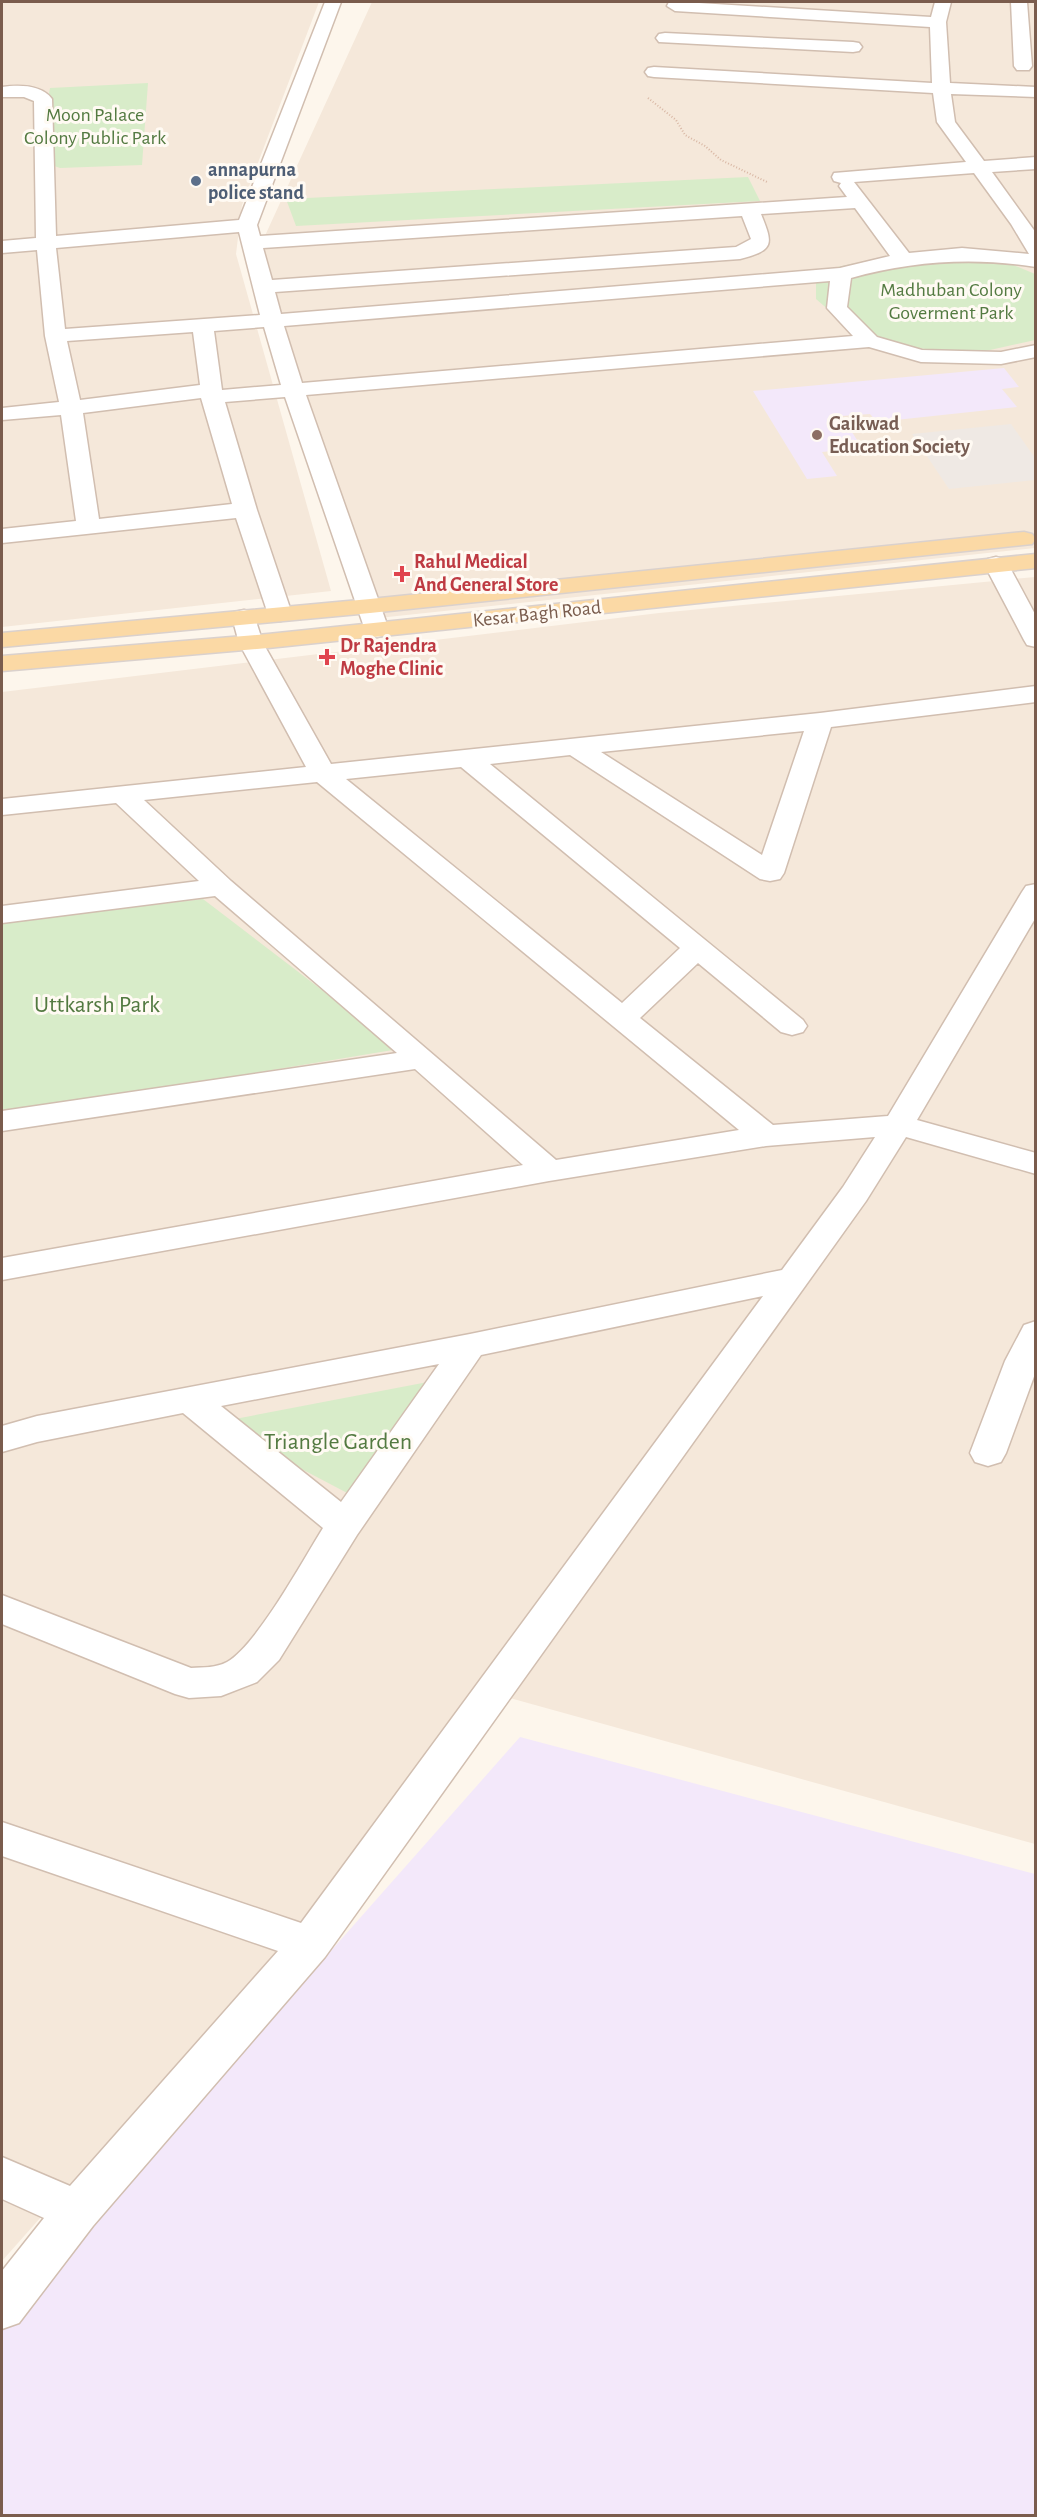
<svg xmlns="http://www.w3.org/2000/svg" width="1037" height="2517" font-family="'Alegreya Sans',sans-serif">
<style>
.residential{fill:#f5e8da}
.industrial{fill:#efe9e4}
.education{fill:#f3e8fa}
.green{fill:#d8ecc9}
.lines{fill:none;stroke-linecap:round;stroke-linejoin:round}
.minor-casing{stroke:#d1beb0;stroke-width:3}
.major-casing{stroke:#dad1cd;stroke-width:3}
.path{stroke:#d9b8a5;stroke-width:2;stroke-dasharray:1 2;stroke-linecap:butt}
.minor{fill:#fff;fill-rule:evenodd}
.major{fill:#fbd9a5;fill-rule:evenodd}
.service-dot{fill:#5c6f8a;stroke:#fffaf3;stroke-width:2}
.education-dot{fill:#8d6e63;stroke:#fffaf3;stroke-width:2}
.health-dot{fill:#e0444e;stroke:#fffaf3;stroke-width:2}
.labels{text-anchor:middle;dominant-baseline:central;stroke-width:6;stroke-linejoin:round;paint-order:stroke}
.far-park-label{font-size:20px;fill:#537a41;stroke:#fffaf3}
.far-service-label{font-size:20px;font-weight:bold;fill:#4e5e75;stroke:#fffaf3;text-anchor:start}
.far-education-label{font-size:20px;font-weight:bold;fill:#785e54;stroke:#fffaf3;text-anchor:start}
.far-health-label{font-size:20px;font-weight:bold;fill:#be3a42;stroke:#fffaf3;text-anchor:start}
.far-street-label{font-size:20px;fill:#7a5c4d;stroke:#fffaf3}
.park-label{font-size:24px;fill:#537a41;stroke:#fffaf3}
</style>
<rect width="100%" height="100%" fill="#fdf6ec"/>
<!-- residential -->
<path class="residential" d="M2 2H319L242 205 236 254 331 591 2 627Z
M372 2H1035V548L369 619 253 262Z
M1035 577V1844L503 1696 2 2261V692L659 613Z"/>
<!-- industrial -->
<path class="industrial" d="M1011 424 1035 458V480L949 489 912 434Z"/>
<!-- education -->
<path class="education" d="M1004 368 1019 387 1002 389 1017 407 877 422 870 414 842 416 862 448 822 452 837 476 807 479 753 391Z
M520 1737 1035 1874V2515L2 2516V2323Z"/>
<!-- green -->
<path class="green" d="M148 83 142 165 60 168 37 160 50 88Z
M748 177 760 201 296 226 286 199Z
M956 250 999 259 1035 274V340L972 354 889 345 860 337 816 299V282L828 269 907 252Z
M203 899 399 1049 2 1115V923Z
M433 1381 351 1495 214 1423Z"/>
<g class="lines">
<defs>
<path id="minor" d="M325 2H341L257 225 260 236 847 197 839 186 841 183 834 181 832 177 834 173 966 162 937 122 933 93 654 77 648 76 645 72 648 68 654 67 932 83 930 27 675 11 667 6 669 2H683L931 17 935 2H951L946 22 950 83 1036 87V97L951 94 955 122 984 161 1036 157V169L992 172 1036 233V267C973 257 912 261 851 278L847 307 877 337 922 350 1001 352 1036 345V357L1001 364 921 362 869 347 306 395 389 630 386 635 377 637 368 635 365 630 285 397 225 402 257 510 292 614 289 619 280 621 271 619 268 614 236 518 2 543V529L76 521 61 415 2 420V408L59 402 45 336 37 250 2 253V241L36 238 34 101 24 97H2V87C18 85 41 84 52 99L56 236 239 220ZM974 173 1011 224 1029 254 962 248 909 253 854 182ZM855 208 890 256 840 268 281 314 275 292 740 259C775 250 773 244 761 214ZM742 216 751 239 736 247 272 280 263 248ZM239 232 260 315 65 329 56 248ZM830 281 827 308 853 336 302 383 284 326ZM264 327 281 385 222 390 214 331ZM193 332 200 385 80 400 67 341ZM201 398 232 504 99 519 83 413Z
M1011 2H1027L1032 66 1029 70H1017L1014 66Z
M665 33 853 42 859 43 862 47 859 51 853 52 659 42 656 38 659 34Z
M996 557 1004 559 1008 564 1036 616V647L1027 645 1024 640 984 564 988 559Z
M244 610 253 612 263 643 331 764 820 713 1036 686V702L831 727 784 873 780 879 770 881 760 879 570 755 490 764 803 1020 807 1026 803 1032 792 1035 781 1032 698 963 640 1018 773 1125 888 1116 1022 892 1026 886 1036 884V917L917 1120 1036 1153V1174L906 1137 866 1201 325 1957 93 2226 19 2323 2 2329V2271L44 2218 2 2199V2157L70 2186 278 1951 2 1856V1822L301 1923 763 1296 481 1355 357 1535 279 1660 257 1682 221 1696 189 1698 175 1694 2 1624V1595L191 1668C204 1667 216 1668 227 1662 257 1645 303 1560 323 1528L183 1413 37 1442 2 1452V1426L37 1416 470 1334 782 1270 843 1187 875 1137 766 1146 549 1181 2 1280V1258L523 1165 415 1069 2 1131V1111L397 1053 215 896 2 923V906L199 881 116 803 2 815V799L306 767 239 643 232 617 235 612ZM804 731 762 855 601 752ZM461 767 680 948 622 1003 346 779ZM317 782 739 1130 556 1160 231 881 144 800ZM439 1364 341 1502 221 1406Z
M1036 1321V1371L1006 1453 1001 1462 988 1466 975 1462 970 1453 1005 1361 1024 1325Z"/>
<path id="major" d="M1024 532 1032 534 1036 539 1032 544 370 613 2 647V633L370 599Z
M1036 554V568L268 648 2 671V656L268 634Z"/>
</defs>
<!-- minor casing -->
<use href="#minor" class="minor-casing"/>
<!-- major casing -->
<use href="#major" class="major-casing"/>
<!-- path -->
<path class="path" d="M648 98 676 120 685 135 705 146 721 160 767 182"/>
<!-- minor -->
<use href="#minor" class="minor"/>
<!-- major -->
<use href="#major" class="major"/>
</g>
<!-- markers -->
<circle class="service-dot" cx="196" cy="181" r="6"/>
<circle class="education-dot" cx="817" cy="435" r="6"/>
<g class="health-dot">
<path d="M399 565h6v6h6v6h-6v6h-6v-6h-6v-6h6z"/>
<path d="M324 648h6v6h6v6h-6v6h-6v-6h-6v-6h6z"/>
</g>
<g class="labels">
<!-- far-park labels -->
<g class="far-park-label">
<text x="95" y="115">Moon Palace<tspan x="95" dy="23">Colony Public Park</tspan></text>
<text x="951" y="290">Madhuban Colony<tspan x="951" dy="23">Goverment Park</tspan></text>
</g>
<!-- far-service labels -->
<g class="far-service-label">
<text x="208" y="170">annapurna<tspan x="208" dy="23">police stand</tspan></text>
</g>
<!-- far-education labels -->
<g class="far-education-label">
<text x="829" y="424">Gaikwad<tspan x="829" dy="23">Education Society</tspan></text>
</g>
<!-- far-health labels -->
<g class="far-health-label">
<text x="414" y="562">Rahul Medical<tspan x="414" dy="23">And General Store</tspan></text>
<text x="340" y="646">Dr Rajendra<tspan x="340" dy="23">Moghe Clinic</tspan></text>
</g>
<!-- far-street labels -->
<g class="far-street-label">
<text transform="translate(537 614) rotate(-6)">Kesar Bagh Road</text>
</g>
<!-- park labels -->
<g class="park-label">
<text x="97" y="1005">Uttkarsh Park</text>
<text x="338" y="1442">Triangle Garden</text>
</g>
</g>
<!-- border -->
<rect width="1037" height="2517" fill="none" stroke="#7a5c4d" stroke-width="6"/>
</svg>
